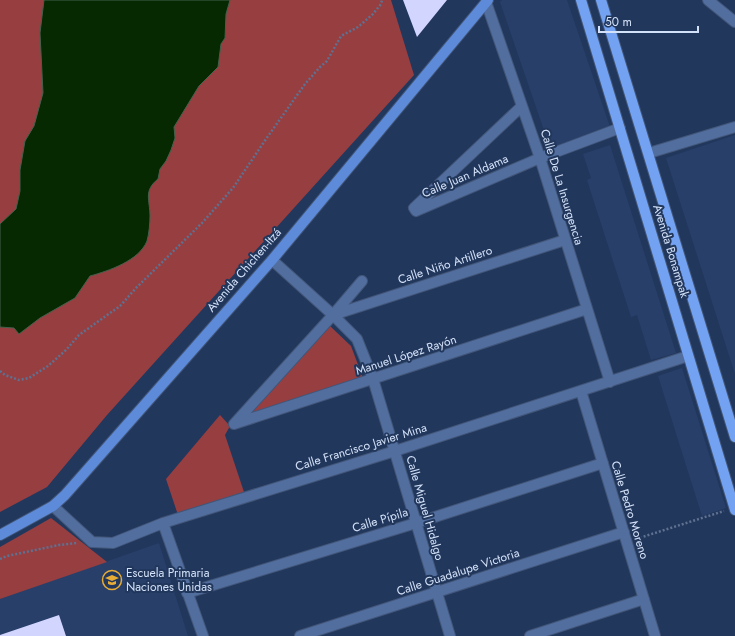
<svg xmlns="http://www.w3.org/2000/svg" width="735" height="636" font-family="Jost,sans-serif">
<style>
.built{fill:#283f6a}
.green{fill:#973e41}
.water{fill:#062901;stroke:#44604b}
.building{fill:#d2d6ff}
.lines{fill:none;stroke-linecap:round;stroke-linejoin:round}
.street-casing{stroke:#425678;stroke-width:12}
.secondary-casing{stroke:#425678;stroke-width:12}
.primary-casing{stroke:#425678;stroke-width:12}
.path{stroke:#5e7191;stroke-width:2.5;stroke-dasharray:2 2;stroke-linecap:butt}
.street{stroke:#516e9f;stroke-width:10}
.secondary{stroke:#5d8ad9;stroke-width:10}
.primary{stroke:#73a2f2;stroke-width:10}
.labels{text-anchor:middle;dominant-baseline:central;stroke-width:4;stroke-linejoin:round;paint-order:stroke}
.street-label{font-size:12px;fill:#d4e2f9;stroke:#22375c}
.poi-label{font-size:12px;fill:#d4e2f9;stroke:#22375c;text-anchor:start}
</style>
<rect width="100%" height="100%" fill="#22375c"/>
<!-- built -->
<path class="built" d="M502 0H567L610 127 550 148 500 2Z
M735 135V374L666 158Z
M610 145 676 353 651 360 637 315 631 317 587 180 591 178 583 154Z
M682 368 726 508 702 516 658 376Z
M159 543 188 636H0V599Z"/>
<!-- green -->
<path class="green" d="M0 0H391L414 75 107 415 47 487 0 512Z
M330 326 351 346 363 378 241 420Z
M220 415 230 426 225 435 244 492 178 515 166 479Z
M51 518 107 562 0 599V547Z"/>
<!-- water -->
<path class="water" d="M44 0H230L226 14 225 38 221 44 218 67 199 86 174 127 175 138 171 150 166 161 160 169 158 179C143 191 150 200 150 216 150 223 149 234 147 241 139 261 108 271 90 276L75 298 40 318 19 334 14 328 0 327V224L16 209 20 191V170L25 141 34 126 43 93 40 33Z"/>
<!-- building -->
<path class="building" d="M403 0H447L417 37Z
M59 615 66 636H0V635Z"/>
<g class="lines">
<defs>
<path id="street" d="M708 0 735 22
M486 2 540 158 610 382
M522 106 414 208 416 211 540 158 620 128
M649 153 735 127
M272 260 333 315 357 339 373 379 450 636
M333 315 565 240
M581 391 655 636
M234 424 587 309
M234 424 333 315 362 281
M53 506 92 542 113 543 163 523 395 451 688 356
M163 523 203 636
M187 593 416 523 603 463
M300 636 624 532
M530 636 644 599"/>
<path id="secondary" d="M0 535 53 506 65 495 272 260 488 0"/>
<path id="primary" d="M581 0 735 510
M601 0 735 437"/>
</defs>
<!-- street casing -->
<use href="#street" class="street-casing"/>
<!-- secondary casing -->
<use href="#secondary" class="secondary-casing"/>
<!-- primary casing -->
<use href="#primary" class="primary-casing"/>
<!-- path -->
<path class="path" d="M0 371 5 375 19 380 29 378 48 366 66 350 79 335 120 306 136 288 203 222 233 188 266 139 305 84 320 67 327 61 341 36 358 27 373 14 381 4 382 0
M636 539 724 511
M0 559 7 556 59 545 77 543"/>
<!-- street -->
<use href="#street" class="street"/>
<!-- secondary -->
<use href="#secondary" class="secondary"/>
<!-- primary -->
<use href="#primary" class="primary"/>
</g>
<!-- icons -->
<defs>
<symbol id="school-ring" viewBox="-11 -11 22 22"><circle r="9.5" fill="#22375c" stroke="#e6ac36" stroke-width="1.5"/><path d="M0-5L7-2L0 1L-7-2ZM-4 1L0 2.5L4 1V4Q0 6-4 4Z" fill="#e6ac36"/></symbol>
</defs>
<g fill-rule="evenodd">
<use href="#school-ring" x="101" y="569" width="22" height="22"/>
</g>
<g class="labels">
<!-- street labels -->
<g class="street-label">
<text transform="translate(465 176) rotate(-23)">Calle Juan Aldama</text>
<text transform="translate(562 187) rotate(73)">Calle De La Insurgencia</text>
<text transform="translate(671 251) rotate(73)">Avenida Bonampak</text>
<text transform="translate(445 265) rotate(-18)">Calle Niño Artillero</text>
<text transform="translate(244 270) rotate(-49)">Avenida Chichen-Itzá</text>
<text transform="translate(406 355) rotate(-18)">Manuel López Rayón</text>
<text transform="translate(361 447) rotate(-17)">Calle Francisco Javier Mina</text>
<text transform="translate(425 508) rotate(74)">Calle Miguel Hidalgo</text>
<text transform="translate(630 510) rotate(73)">Calle Pedro Moreno</text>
<text transform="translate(380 520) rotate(-17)">Calle Pípila</text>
<text transform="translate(458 572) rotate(-18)">Calle Guadalupe Victoria</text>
</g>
<!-- poi labels -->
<g class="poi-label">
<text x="126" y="573">Escuela Primaria<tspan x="126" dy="14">Naciones Unidas</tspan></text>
</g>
</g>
<!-- scale -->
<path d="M599 26v6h99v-6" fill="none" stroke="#d4e2f9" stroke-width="2"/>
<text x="605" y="26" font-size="12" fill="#d4e2f9" stroke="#22375c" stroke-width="3" paint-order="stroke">50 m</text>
</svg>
